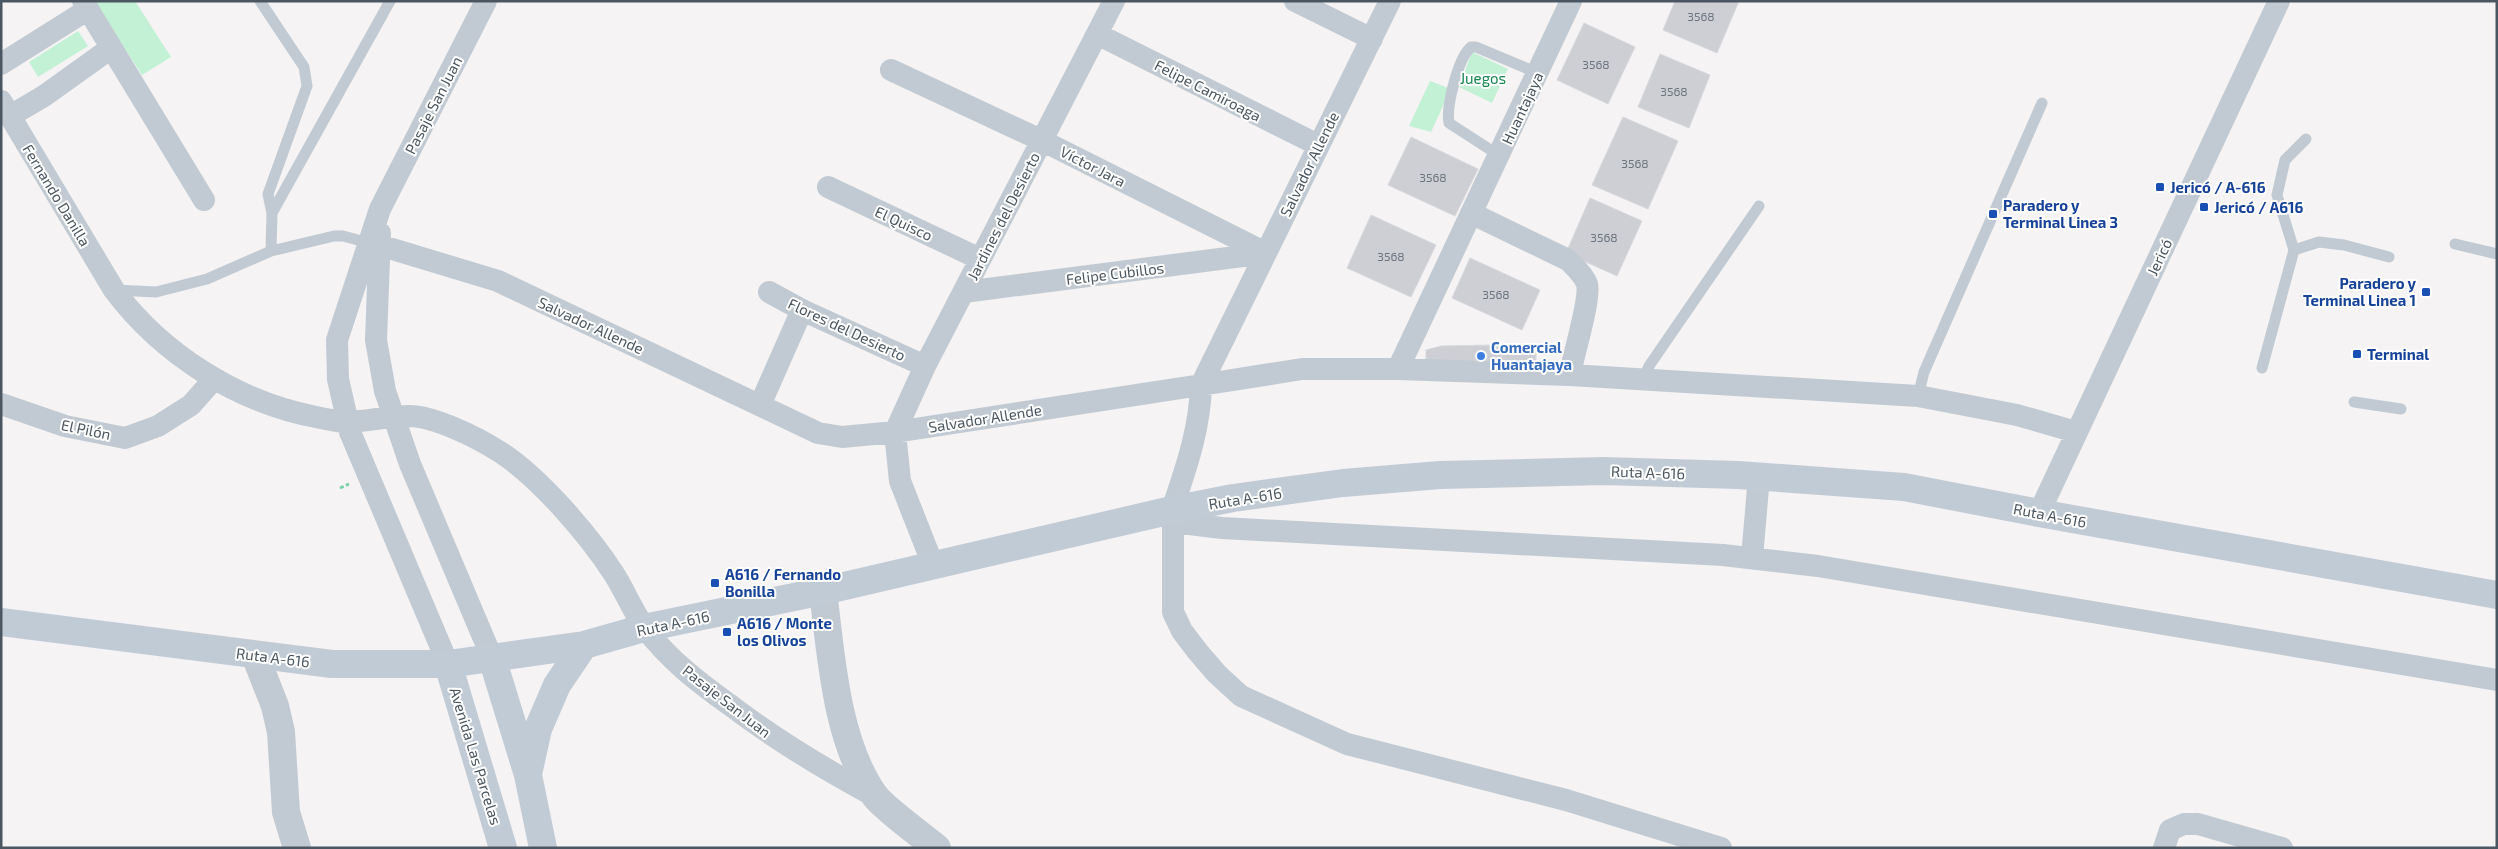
<svg xmlns="http://www.w3.org/2000/svg" width="2498" height="849" font-family="'Exo 2',sans-serif">
<style>
.green{fill:#c3f1d5}
.building{fill:#cdcfd5;stroke:#d7d9de}
.lines{fill:none;stroke-linecap:round;stroke-linejoin:round}
.path{stroke:#7ad0a6;stroke-width:3;stroke-dasharray:4 2.5;stroke-linecap:butt}
.service{stroke:#c1cad2;stroke-width:11}
.minor{stroke:#c1cad2;stroke-width:22}
.tertiary{stroke:#c1cad2;stroke-width:28}
.secondary{stroke:#c1cbd6;stroke-width:28}
.transit-dot{fill:#1a4fb4;stroke:#fff;stroke-width:2}
.shop-dot{fill:#3f7fe0;stroke:#fff;stroke-width:2}
.labels{text-anchor:middle;dominant-baseline:central;stroke-width:4;stroke-linejoin:round;paint-order:stroke}
.number-label{font-size:12px;fill:#6b747e}
.park-label{font-size:15px;fill:#17864f;stroke:#fff}
.street-label{font-size:15px;fill:#4a5661;stroke:#fff}
.transit-label{font-size:15px;font-weight:bold;fill:#164399;stroke:#fff;text-anchor:start}
.shop-label{font-size:15px;font-weight:bold;fill:#366cbe;stroke:#fff;text-anchor:start}
</style>
<rect width="100%" height="100%" fill="#f5f3f3"/>
<!-- green -->
<path class="green" d="M94 1H135L171 57 142 75Z
M78 31 88 46 38 77 29 62Z
M1472 52 1508 69 1492 103 1459 87Z
M1430 81 1451 89 1431 132 1409 126Z"/>
<!-- building -->
<path class="building" d="M1675 1H1739L1717 53 1663 30Z
M1584 23 1635 47 1608 104 1557 80Z
M1660 54 1710 75 1689 128 1638 107Z
M1623 117 1678 141 1648 209 1592 185Z
M1411 137 1478 169 1455 216 1388 185Z
M1590 198 1642 221 1617 276 1566 253Z
M1371 215 1436 245 1411 297 1347 268Z
M1470 258 1540 290 1522 330 1452 298Z
M1493 345 1536 349V365L1426 362V350L1441 346Z"/>
<g class="lines">
<!-- path -->
<path class="path" d="M340 488 349 484"/>
<!-- service -->
<path class="service" d="M1500 156 1449 123C1446 106 1458 58 1471 47H1476L1538 73
M272 213 390 1
M2455 244 2497 254
M2294 250 2277 195 2285 160 2306 139
M271 251 334 236H343L369 243
M115 290 156 292 207 279 271 251 272 213 268 194 307 86 304 67 260 1
M2262 368 2294 250 2319 242 2344 245 2389 257
M1643 380 1649 366 1759 206
M1918 396 1924 372 2042 103
M2354 402 2401 409"/>
<!-- minor -->
<path class="minor" d="M83 1 204 200
M1295 1 1372 39
M1097 34 1318 145
M1 64 87 10
M891 70 1041 140 1266 253
M1 101 114 290C162 354 237 402 316 417 325 419 335 421 345 422 365 422 386 416 407 416 433 415 478 438 500 452 539 477 589 535 614 574 625 591 633 612 645 628 668 659 699 683 730 705 776 740 824 769 876 797
M10 116 44 96 111 48
M828 187 980 259
M1473 214 1568 260C1574 266 1584 275 1587 284 1591 299 1573 355 1570 375
M380 233 376 340 385 391 410 464 492 658
M379 245 498 281 818 433 842 437 895 432 1201 385 1390 1
M769 292 802 310 925 366
M964 292 1266 253
M1398 369 1571 1
M1 404 65 426 125 438 158 426 191 405 214 379
M760 405 802 310
M2076 432 2017 415 1918 396 1570 375 1398 369H1302L1201 385C1200 429 1186 468 1172 510L1173 522 1222 528 1723 555 1818 566 2497 680
M2039 513 2279 1
M1173 522V612L1182 631 1198 652 1217 674 1241 696 1347 744 1566 800 1721 848
M1752 558 1759 476
M933 565 900 481 895 432 925 366 1114 1
M448 664 350 432 338 379 337 340 380 209 486 1
M2164 848 2170 830 2184 824H2198L2282 848"/>
<!-- tertiary -->
<path class="tertiary" d="M823 591C831 655 836 742 875 796 886 810 921 835 937 848
M255 655 275 706 281 732 286 812 297 848"/>
<!-- secondary -->
<path class="secondary" d="M1 622 332 664H448L584 645 644 628 823 591 1172 510 1233 498 1343 483 1440 475 1603 471 1738 475 1904 487 2039 513 2497 595
M492 658 528 775 543 848
M448 664 503 848
M528 774 538 729 557 685 584 645"/>
</g>
<!-- markers -->
<g class="transit-dot">
<rect x="2155" y="182" width="10" height="10" rx="2.5"/>
<rect x="2199" y="202" width="10" height="10" rx="2.5"/>
<rect x="1988" y="209" width="10" height="10" rx="2.5"/>
<rect x="2421" y="287" width="10" height="10" rx="2.5"/>
<rect x="2352" y="349" width="10" height="10" rx="2.5"/>
<rect x="710" y="578" width="10" height="10" rx="2.5"/>
<rect x="722" y="627" width="10" height="10" rx="2.5"/>
</g>
<circle class="shop-dot" cx="1481" cy="356" r="5"/>
<g class="labels">
<!-- number labels -->
<g class="number-label">
<text x="1701" y="16">3568</text>
<text x="1596" y="64">3568</text>
<text x="1674" y="91">3568</text>
<text x="1635" y="163">3568</text>
<text x="1433" y="177">3568</text>
<text x="1604" y="237">3568</text>
<text x="1391" y="256">3568</text>
<text x="1496" y="294">3568</text>
</g>
<!-- park labels -->
<g class="park-label">
<text x="1483" y="78">Juegos</text>
</g>
<!-- street labels -->
<g class="street-label">
<text transform="translate(1208 90) rotate(27)">Felipe Camiroaga</text>
<text transform="translate(433 105) rotate(-63)">Pasaje San Juan</text>
<text transform="translate(1522 108) rotate(-65)">Huantajaya</text>
<text transform="translate(1309 164) rotate(-64)">Salvador Allende</text>
<text transform="translate(1093 166) rotate(27)">Víctor Jara</text>
<text transform="translate(57 195) rotate(59)">Fernando Danilla</text>
<text transform="translate(1003 216) rotate(-63)">Jardines del Desierto</text>
<text transform="translate(904 223) rotate(25)">El Quisco</text>
<text transform="translate(2159 257) rotate(-65)">Jericó</text>
<text transform="translate(1115 273) rotate(-7)">Felipe Cubillos</text>
<text transform="translate(591 325) rotate(25)">Salvador Allende</text>
<text transform="translate(847 329) rotate(25)">Flores del Desierto</text>
<text transform="translate(985 418) rotate(-9)">Salvador Allende</text>
<text transform="translate(86 429) rotate(12)">El Pilón</text>
<text transform="translate(1648 472) rotate(2)">Ruta A-616</text>
<text transform="translate(1245 498) rotate(-9)">Ruta A-616</text>
<text transform="translate(2050 515) rotate(11)">Ruta A-616</text>
<text transform="translate(673 623) rotate(-12)">Ruta A-616</text>
<text transform="translate(273 657) rotate(7)">Ruta A-616</text>
<text transform="translate(727 701) rotate(38)">Pasaje San Juan</text>
<text transform="translate(476 756) rotate(73)">Avenida Las Parcelas</text>
</g>
<!-- transit labels -->
<g class="transit-label">
<text x="2170" y="187">Jericó / A-616</text>
<text x="2003" y="205">Paradero y<tspan x="2003" dy="17">Terminal Linea 3</tspan></text>
<text x="2214" y="207">Jericó / A616</text>
<text x="2416" y="283" text-anchor="end">Paradero y<tspan x="2416" dy="17">Terminal Linea 1</tspan></text>
<text x="2367" y="354">Terminal</text>
<text x="725" y="574">A616 / Fernando<tspan x="725" dy="17">Bonilla</tspan></text>
<text x="737" y="623">A616 / Monte<tspan x="737" dy="17">los Olivos</tspan></text>
</g>
<!-- shop labels -->
<g class="shop-label">
<text x="1491" y="347">Comercial<tspan x="1491" dy="17">Huantajaya</tspan></text>
</g>
</g>
<!-- border -->
<rect width="2498" height="849" fill="none" stroke="#4a5661" stroke-width="5"/>
</svg>
